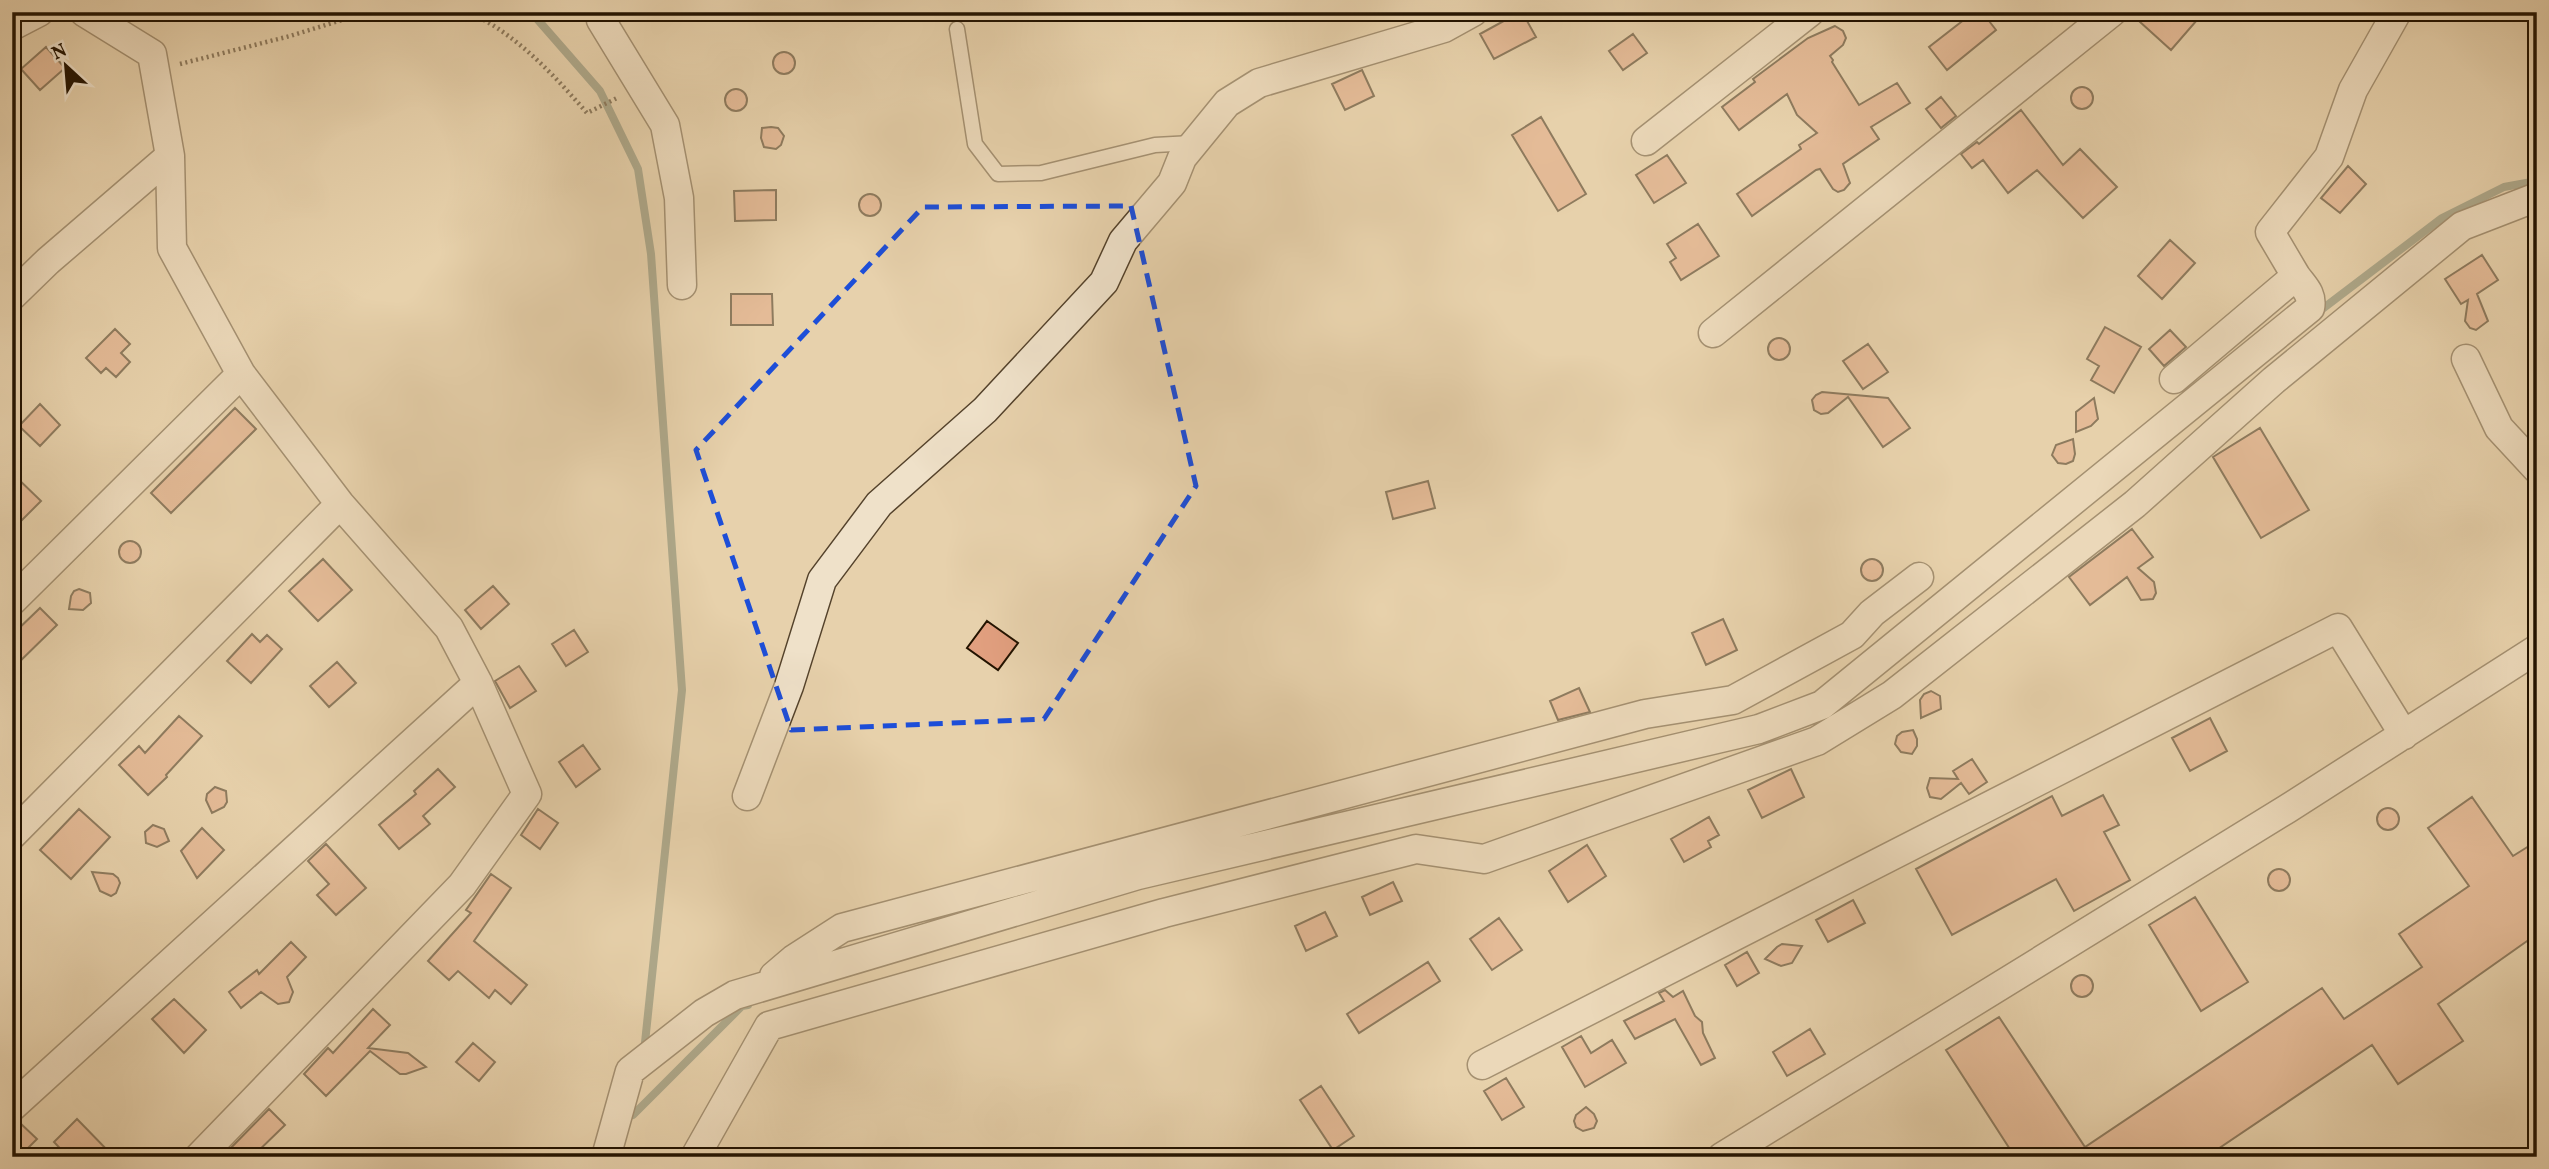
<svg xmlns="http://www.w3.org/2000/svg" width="2549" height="1169" font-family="Vollkorn,serif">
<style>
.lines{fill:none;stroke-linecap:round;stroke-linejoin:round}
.stream{stroke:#697663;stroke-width:8}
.building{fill:#e19f7f;stroke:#231300;stroke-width:2}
.service-casing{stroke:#54422b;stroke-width:17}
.minor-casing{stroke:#54422b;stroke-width:31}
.path{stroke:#231300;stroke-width:4.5;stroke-dasharray:2 3.5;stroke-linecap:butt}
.service{stroke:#efe1c9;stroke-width:14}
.minor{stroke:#efe1c9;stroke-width:28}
.marked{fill:none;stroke:#1d4ed8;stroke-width:5;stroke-dasharray:14 9;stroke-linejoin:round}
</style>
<rect width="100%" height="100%" fill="#e7d1ac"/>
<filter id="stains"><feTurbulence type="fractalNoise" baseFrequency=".00286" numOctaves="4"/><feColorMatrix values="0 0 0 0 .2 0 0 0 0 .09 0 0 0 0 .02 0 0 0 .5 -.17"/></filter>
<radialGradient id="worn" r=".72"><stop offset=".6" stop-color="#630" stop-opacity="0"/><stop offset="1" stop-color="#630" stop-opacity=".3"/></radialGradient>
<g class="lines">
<!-- stream -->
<path class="stream" d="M531 12 600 91 638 169 651 254 682 690 644 1052
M2317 313 2442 218 2504 187 2537 181
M633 1115 742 1006 748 1005"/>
</g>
<!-- building -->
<path class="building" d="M1520 12H1522L1536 37 1494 59 1480 34Z
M1974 12H1982L1996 30 1947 70 1929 47Z
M2129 12H2204L2171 50Z
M1835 26 1843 31 1846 38 1843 45 1830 56 1833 60 1832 62 1859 105 1897 83 1910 103 1871 127 1879 139 1843 164 1850 183 1844 190 1838 192 1833 189 1820 169 1816 170 1752 216 1737 194 1801 149 1799 145 1817 133 1797 115 1787 94 1739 130 1722 107 1755 82 1753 79 1808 38Z
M1633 34 1647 53 1623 70 1609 51Z
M46 47 65 68 40 90 21 69Z
M773 63a11 11 0 1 1 22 0a11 11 0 1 1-22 0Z
M1362 70 1374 96 1345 110 1332 84Z
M2071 98a11 11 0 1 1 22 0a11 11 0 1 1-22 0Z
M725 100a11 11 0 1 1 22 0a11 11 0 1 1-22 0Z
M1941 97 1956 116 1941 128 1926 109Z
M2021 110 2063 165 2080 149 2117 187 2083 218 2037 170 2008 193 1983 160 1972 168 1961 154 1977 142 1979 144Z
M1541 117 1586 194 1558 211 1512 135Z
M771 127 778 128 784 136 781 145 776 149 764 147 761 138 762 128Z
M1667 155 1686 183 1654 203 1636 175Z
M2348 166 2366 184 2340 213 2321 198Z
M776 190V220L735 221 734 191Z
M859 205a11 11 0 1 1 22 0a11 11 0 1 1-22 0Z
M1698 224 1719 256 1681 280 1670 262 1676 258 1667 244Z
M2170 240 2195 263 2162 299 2138 276Z
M2482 255 2498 280 2477 294 2488 321 2476 330 2470 328 2465 321 2468 300 2461 304 2445 279Z
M731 294H772L773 325H731Z
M2105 327 2141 347 2114 393 2091 380 2099 366 2087 359Z
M115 329 130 344 121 353 130 362 116 377 106 368 101 373 86 358Z
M2170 330 2186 347 2164 366 2149 349Z
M1768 349a11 11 0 1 1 22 0a11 11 0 1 1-22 0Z
M1868 344 1888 372 1863 389 1843 361Z
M1822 392 1888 398 1910 428 1883 447 1848 397 1828 413 1821 414 1814 410 1812 400 1816 395Z
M2094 398 2098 419 2091 426 2076 432V412Z
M40 404 60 425 40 446 19 426Z
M235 408 256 429 171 513 151 493Z
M2260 428 2309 510 2261 538 2213 457Z
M2073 439 2075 454 2073 461 2066 464 2058 463 2052 455 2056 445Z
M12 473 41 501 12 530Z
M1428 481 1435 508 1393 519 1386 492Z
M2132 529 2153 557 2138 568 2154 582 2156 593 2153 599 2141 600 2127 577 2090 605 2069 577Z
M119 552a11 11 0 1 1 22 0a11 11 0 1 1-22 0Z
M1861 570a11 11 0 1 1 22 0a11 11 0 1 1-22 0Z
M323 559 352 590 318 621 289 591Z
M493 586 509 604 481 629 465 610Z
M79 589 90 593 91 603 83 610 69 609 71 596 74 591Z
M40 608 57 625 12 669V635Z
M1723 619 1737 650 1706 665 1692 633Z
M987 621 1018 643 998 670 967 648Z
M574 630 588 652 566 666 552 644Z
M252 634 260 642 267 635 282 649 251 683 227 661Z
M337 662 356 683 329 707 310 686Z
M519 666 536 691 510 708 495 681Z
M1579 688 1590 712 1558 720 1550 701Z
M1931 691 1940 696 1941 709 1921 718 1920 700 1924 694Z
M179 716 202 736 166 775 167 777 148 795 119 765 139 746 145 753Z
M2210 718 2227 751 2190 771 2172 738Z
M1913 730 1917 739V746L1912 754 1901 752 1895 744 1897 736 1902 732Z
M583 745 600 769 576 787 559 762Z
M1972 759 1987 782 1969 794 1961 783 1941 799 1930 797 1927 788 1930 778 1958 779 1953 771Z
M438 769 455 787 423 816 430 824 399 849 379 825 416 794 414 791Z
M1791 769 1804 797 1762 818 1748 790Z
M215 787 226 791 227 802 224 807 212 813 206 800 207 794Z
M2103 795 2119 825 2104 832 2130 880 2074 911 2056 879 1952 935 1916 869 2052 796 2062 816Z
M2472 797 2513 856 2537 841V934L2438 1004 2463 1041 2398 1084 2372 1045 2206 1157H2015L1946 1050 1999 1017 2085 1147 2322 988 2344 1019 2422 967 2399 934 2469 886 2428 828Z
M2377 819a11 11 0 1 1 22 0a11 11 0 1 1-22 0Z
M79 809 110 837 71 879 40 850Z
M538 809 558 823 540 849 521 835Z
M1709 817 1719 835 1708 841 1711 847 1684 862 1671 839Z
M153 825 164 829 169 841 157 847 146 843 145 832Z
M202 828 224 850 197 878 181 851Z
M326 844 366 888 336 915 317 895 329 884 308 861Z
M1587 845 1606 876 1568 902 1549 871Z
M2268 880a11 11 0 1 1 22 0a11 11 0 1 1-22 0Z
M92 872 113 874 118 878 120 883 116 893 111 896 100 891Z
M491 874 511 888 474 941 527 985 511 1004 495 990 489 998 458 971 449 980 428 961 471 913 466 910Z
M1393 882 1402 901 1370 915 1362 897Z
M2195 897 2248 982 2201 1011 2149 925Z
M1853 900 1865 923 1828 942 1816 920Z
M1325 912 1337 936 1306 951 1295 926Z
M1499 918 1522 950 1492 970 1470 939Z
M291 942 306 957 287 977 293 992 289 1002 278 1004 261 992 241 1008 229 992 257 970 259 974Z
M1782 944 1802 946 1792 963 1781 966 1765 959 1777 947Z
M1747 952 1759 973 1737 986 1725 965Z
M1428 962 1440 981 1359 1033 1347 1014Z
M2071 986a11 11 0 1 1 22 0a11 11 0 1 1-22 0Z
M1665 990 1673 997 1683 991 1695 1016 1702 1022 1703 1033 1715 1058 1701 1065 1675 1019 1635 1039 1624 1021 1664 1001 1659 993Z
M174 999 206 1030 184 1053 152 1019Z
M373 1009 390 1025 368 1048 408 1053 426 1067 406 1074H400L370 1051 326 1096 304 1074 328 1048 333 1053Z
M1810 1029 1825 1054 1787 1076 1773 1052Z
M1581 1036 1591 1053 1612 1040 1626 1063 1585 1087 1562 1047Z
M473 1043 495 1062 479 1081 456 1062Z
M1506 1078 1524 1107 1502 1120 1484 1091Z
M1321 1086 1354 1136 1333 1150 1300 1100Z
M1586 1107 1594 1114 1597 1121 1594 1128 1583 1131 1576 1127 1574 1121 1576 1115Z
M269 1109 285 1125 252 1157H222Z
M77 1119 114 1157H68L54 1142Z
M19 1122 37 1139 19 1157H12V1123Z"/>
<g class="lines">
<defs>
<path id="service" d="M957 29 975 144 998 174 1041 173 1155 145 1192 143"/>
<path id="minor" d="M84 12 152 54 170 156 172 248 241 374 340 504 449 628 478 683 527 794 462 885 199 1157
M605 12 601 20 665 125 679 198 682 285
M12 26 39 12
M1646 141 1810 12
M12 296 48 261 170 156
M1713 333 2112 12
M2466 359 2499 428 2537 469
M2174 379 2296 276 2270 232 2329 157 2353 90 2397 12
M12 601 241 374
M747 796 789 686 822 580 879 504 985 410 1104 282 1123 241 1172 183 1182 158 1227 103 1259 83 1444 28 1473 12
M12 835 340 504
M774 976 794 959 842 928 1645 714 1733 700 1852 635 1872 613 1919 577
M1482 1065 2338 628 2404 735
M12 1107 478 683
M606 1157 630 1071 704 1013 735 995 1138 875 1759 729 1822 705 2310 308C2313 294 2304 287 2296 276
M695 1157 769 1026 1164 913 1416 849 1484 859 1817 741 1892 695 2135 504 2274 380 2462 226 2537 197
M1722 1157 2287 809 2537 649"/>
</defs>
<!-- service casing -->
<use href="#service" class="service-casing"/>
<!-- minor casing -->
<use href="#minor" class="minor-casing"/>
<!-- path -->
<path class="path" d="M469 12C517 35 552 73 587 113L619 97
M180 64 290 36 368 12"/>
<!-- service -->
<use href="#service" class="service"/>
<!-- minor -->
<use href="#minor" class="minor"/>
</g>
<!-- marked area -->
<path d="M0 0H2549V1169H0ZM1131 206 1196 486 1044 719 791 730 696 450 923 207Z" fill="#e7d1ac" fill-opacity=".55" fill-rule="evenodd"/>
<path class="marked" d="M1131 206 1196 486 1044 719 791 730 696 450 923 207Z"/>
<!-- margin -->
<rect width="2549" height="1169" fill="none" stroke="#e7d1ac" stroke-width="42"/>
<rect x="14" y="14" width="2521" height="1141" fill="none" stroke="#231300" stroke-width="3.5"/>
<rect x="21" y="21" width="2507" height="1127" fill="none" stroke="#231300" stroke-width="2"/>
<!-- north arrow -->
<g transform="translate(66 66) rotate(334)" stroke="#efe1c9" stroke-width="5" paint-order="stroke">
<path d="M0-5L12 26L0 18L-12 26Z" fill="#231300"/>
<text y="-10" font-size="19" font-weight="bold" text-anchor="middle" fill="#231300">N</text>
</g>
<rect width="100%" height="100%" filter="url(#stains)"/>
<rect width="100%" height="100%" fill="url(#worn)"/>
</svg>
